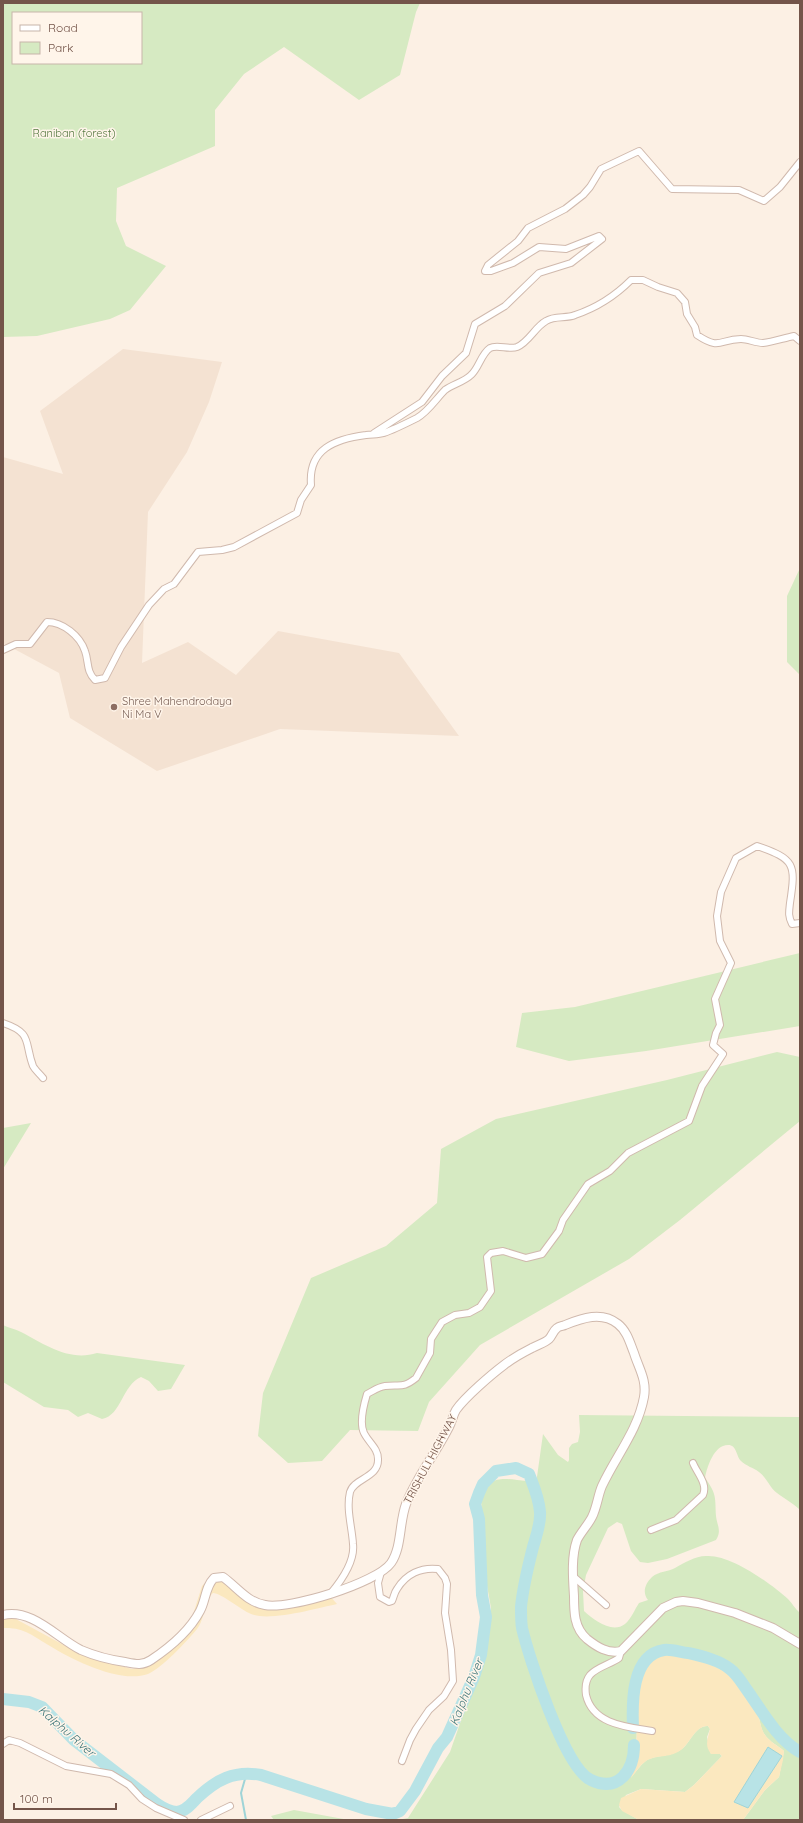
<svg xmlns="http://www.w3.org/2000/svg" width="803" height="1823" font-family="Quicksand,sans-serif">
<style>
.residential{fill:#f4e2d2}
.green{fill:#d6eac2;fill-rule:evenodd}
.sand{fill:#fbe8bf}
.water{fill:#b8e3e6;stroke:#9fd4d7}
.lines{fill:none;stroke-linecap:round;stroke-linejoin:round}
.stream{stroke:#9fd4d7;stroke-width:2}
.river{stroke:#b8e3e6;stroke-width:12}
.minor-casing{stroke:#d0b9ad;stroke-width:8}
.tertiary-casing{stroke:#d0b9ad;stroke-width:10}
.minor{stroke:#fff;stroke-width:6}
.tertiary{stroke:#fff;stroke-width:8}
.education-dot{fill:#8d6e63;stroke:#fff5ea;stroke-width:1.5}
.labels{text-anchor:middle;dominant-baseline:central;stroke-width:3;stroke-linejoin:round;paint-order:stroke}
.park-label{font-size:11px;fill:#577a42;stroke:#fff5ea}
.education-label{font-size:11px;fill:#785e54;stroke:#fff5ea;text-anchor:start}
.street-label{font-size:11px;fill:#74554a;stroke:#fff5ea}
.water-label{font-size:12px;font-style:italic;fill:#3d767a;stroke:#fff5ea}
</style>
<rect width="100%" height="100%" fill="#fcf0e4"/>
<!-- residential -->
<path class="residential" d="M123 349 222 362 209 402 187 452 148 512 142 663 188 642 236 675 278 631 399 653 459 736 280 729 157 771 70 718 59 673 3 643V457L63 474 40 411Z"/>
<!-- green -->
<path class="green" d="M3 3H420L416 12 400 75 359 100 284 47 244 74 215 110V146L117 188 116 221 126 246 166 266 130 310 110 319 37 336 3 337ZM13 13H141V63H13Z
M800 568V675L787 662V596Z
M800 953V1026L646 1051 569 1061 516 1047 522 1013 575 1007Z
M777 1052 800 1057V1121L680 1220 629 1259 480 1345 429 1402 418 1431 350 1430 322 1461 288 1463 258 1436 263 1393 311 1278 386 1246 437 1203 441 1149 496 1119 667 1080Z
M31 1123 3 1169V1128Z
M3 1325C9 1328 15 1329 21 1332 44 1344 69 1362 97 1353L185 1365 171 1389 158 1391 149 1381 141 1377C122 1385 122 1415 102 1419L88 1413 78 1417 68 1410 44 1407 3 1382Z
M579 1415 800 1417V1510C793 1503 785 1499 777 1493 770 1488 767 1478 759 1472 754 1468 746 1466 741 1461 736 1456 737 1445 728 1445 714 1445 707 1467 705 1478 717 1494 715 1498 716 1516 717 1525 722 1531 716 1540L667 1559 648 1563 640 1562 631 1551 622 1524 617 1522 608 1528 586 1575 583 1591 584 1611C594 1620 612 1634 625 1624 631 1619 635 1609 639 1603L648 1600C642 1592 645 1584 652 1577 659 1571 668 1572 675 1568 684 1563 695 1556 706 1556 731 1554 771 1584 788 1599 793 1604 795 1609 800 1613V1820H743L765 1790 779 1777 784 1751C778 1746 769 1741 765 1735 760 1729 760 1717 756 1709 739 1674 714 1662 678 1656 665 1654 652 1656 647 1668 632 1702 641 1740 632 1776 637 1771 641 1764 647 1760 659 1754 670 1758 683 1748 691 1741 696 1725 708 1726L710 1729 707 1737 711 1754H720L722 1756 694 1785 685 1792 641 1789 626 1795 619 1807 622 1810 639 1820H398L408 1818 450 1752 485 1652 491 1608 485 1574 481 1498C489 1473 505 1479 527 1481L535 1491 543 1434 558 1455 568 1462 569 1460V1448L572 1444 578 1442 580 1432Z
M294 1810 349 1820H274L271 1816Z"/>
<!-- sand -->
<path class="sand" d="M220 1580 245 1601 262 1608 329 1595 337 1604C318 1608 269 1622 251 1614 241 1610 221 1593 213 1593 204 1601 205 1619 197 1629 187 1641 161 1669 148 1674 120 1684 73 1660 50 1646 33 1636 24 1627 3 1628V1616L14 1618 84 1656 132 1669 146 1666 191 1621 202 1586 206 1582Z
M661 1655C698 1655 735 1669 754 1703 759 1712 760 1729 765 1735 769 1741 778 1746 784 1751L783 1760 779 1777 765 1790 743 1820H639L622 1811 619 1805 621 1798 641 1789 685 1792 694 1785 722 1756 720 1754H711C704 1745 708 1739 710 1729L708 1726C696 1725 690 1743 681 1750 668 1759 657 1754 646 1761 640 1765 636 1772 631 1778 633 1770 635 1763 636 1756 639 1729 631 1667 661 1655Z"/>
<!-- water -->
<path class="water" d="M768 1747 782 1756 748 1808 734 1802Z"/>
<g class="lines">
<!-- stream -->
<path class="stream" d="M246 1820 241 1793 247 1772"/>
<!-- river -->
<path class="river" d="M3 1699 29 1702 42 1707 74 1740 157 1804C163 1808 170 1812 177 1812 186 1811 191 1804 197 1798 216 1780 234 1770 261 1775L366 1809 393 1814 400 1811 415 1791 438 1748 447 1737 474 1677 481 1655 486 1617 482 1595 479 1519 475 1504 479 1493 483 1484 496 1471 516 1468 529 1474C534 1487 539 1498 540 1512 541 1523 536 1537 533 1547 528 1567 523 1586 521 1607 521 1613 521 1622 522 1628 529 1658 565 1769 591 1780 619 1793 634 1770 634 1745
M633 1728C632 1704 631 1655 664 1650 671 1649 680 1652 688 1653 701 1656 719 1660 730 1669 737 1674 742 1683 747 1690 762 1711 777 1739 800 1752"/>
<defs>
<path id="minor" d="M374 433 422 402 442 376 466 353 475 324 505 306 539 273 571 263 602 239 599 236 566 249 539 247 513 263 491 271H485L488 265 518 241 528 228 565 209 583 195 590 187 601 169 639 151 672 189 739 190 764 201 780 187 800 162
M3 650 16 644H30L47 622C63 622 80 636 85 651 89 662 86 671 95 680L105 678 121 647 149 605 164 589 174 584 198 552 222 550 234 547 297 513 301 500 311 485C308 449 335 439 366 435 372 434 378 435 384 433 390 431 411 421 417 418 428 412 436 399 445 390 453 384 464 382 471 375 479 368 481 354 490 348 497 344 509 350 517 347 529 342 535 327 546 321 555 315 566 319 575 315 596 308 616 295 631 280H643L658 287 677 293 685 302 687 314 695 327 697 335C721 351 719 339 741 339 748 339 756 343 763 343 773 342 784 338 794 336L800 341
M3 1023C33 1033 24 1042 33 1066 35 1070 40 1074 43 1078
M651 1530 676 1520 703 1495C708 1484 697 1473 693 1463
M381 1572 378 1583 380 1597 389 1602 392 1601C394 1597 394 1593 397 1589 406 1574 421 1567 438 1569L445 1578 447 1584 445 1613 451 1650 453 1681 444 1696 429 1710 416 1729 410 1740 402 1761
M574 1577 606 1605
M331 1593C341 1581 355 1561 353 1544 352 1527 346 1509 350 1492 354 1478 379 1478 378 1459 378 1448 369 1443 364 1433 359 1423 364 1404 367 1394 373 1391 378 1387 385 1386 401 1384 402 1389 416 1378L430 1353 431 1339 442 1322 455 1315 469 1313 480 1307 491 1291 487 1257 491 1253 503 1251 526 1258 542 1254 559 1231 563 1220 588 1184 610 1171 628 1153 689 1121 702 1086 723 1054 713 1045 716 1033 720 1025 715 999 731 963 720 941 717 916 721 892 736 858 757 846C795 859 796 864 790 903 789 912 788 916 792 924L800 923
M621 1651 619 1658C611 1664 597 1667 590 1675 585 1681 585 1688 586 1695 593 1725 628 1727 652 1731
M3 1744 9 1740 20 1743 66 1766 111 1774 129 1785 142 1799 156 1808 184 1820
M201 1820 230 1806"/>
<path id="tertiary" d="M3 1615C32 1608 57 1638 81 1650 95 1656 111 1660 125 1662 135 1664 142 1666 151 1660 169 1648 190 1630 200 1611 206 1600 205 1587 214 1578L223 1577C237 1587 247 1602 265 1605 289 1610 377 1583 391 1563 402 1547 399 1523 406 1504 417 1476 436 1453 449 1427 452 1421 453 1415 456 1410 465 1397 492 1374 504 1365 513 1358 522 1353 532 1348 537 1345 545 1343 549 1339 552 1336 553 1331 557 1328 559 1326 563 1326 565 1325 582 1318 602 1311 618 1324 627 1331 630 1343 634 1353 639 1369 647 1380 644 1397 638 1430 616 1456 602 1486 598 1495 597 1507 592 1517 588 1525 581 1532 577 1540 571 1557 573 1579 574 1596 574 1612 574 1628 587 1639 597 1647 608 1654 621 1651L663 1608 676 1602 683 1601 698 1603 735 1613 773 1628 800 1644"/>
</defs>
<!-- minor casing -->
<use href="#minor" class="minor-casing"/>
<!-- tertiary casing -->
<use href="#tertiary" class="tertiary-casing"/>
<!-- minor -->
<use href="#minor" class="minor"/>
<!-- tertiary -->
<use href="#tertiary" class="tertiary"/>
</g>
<!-- markers -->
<circle class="education-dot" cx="114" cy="707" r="4"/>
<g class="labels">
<!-- park labels -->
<g class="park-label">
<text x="74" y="133">Raniban (forest)</text>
</g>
<!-- education labels -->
<g class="education-label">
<text x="122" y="701">Shree Mahendrodaya<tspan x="122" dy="13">Ni Ma V</tspan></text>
</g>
<!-- street labels -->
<g class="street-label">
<text transform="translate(430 1459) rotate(-62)">TRISHULI HIGHWAY</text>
</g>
<!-- water labels -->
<g class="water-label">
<text transform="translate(466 1692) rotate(-68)">Kalphu River</text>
<text transform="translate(67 1731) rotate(41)">Kalphu River</text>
</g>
</g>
<!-- border -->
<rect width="803" height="1823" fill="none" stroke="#74554a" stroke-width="8"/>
<!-- legend -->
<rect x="12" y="12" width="130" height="52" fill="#fff5ea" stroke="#c7b5aa"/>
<rect x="20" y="25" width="20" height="6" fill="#ffffff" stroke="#c7b5aa"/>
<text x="48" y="32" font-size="12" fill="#74554a">Road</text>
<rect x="20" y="42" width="20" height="12" fill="#d6eac2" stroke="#c7b5aa"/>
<text x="48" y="52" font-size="12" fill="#74554a">Park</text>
<!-- scale -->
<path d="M14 1803v6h102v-6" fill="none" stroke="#74554a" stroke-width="2"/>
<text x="20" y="1803" font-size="12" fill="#74554a" stroke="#fff5ea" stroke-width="3" paint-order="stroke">100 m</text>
</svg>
